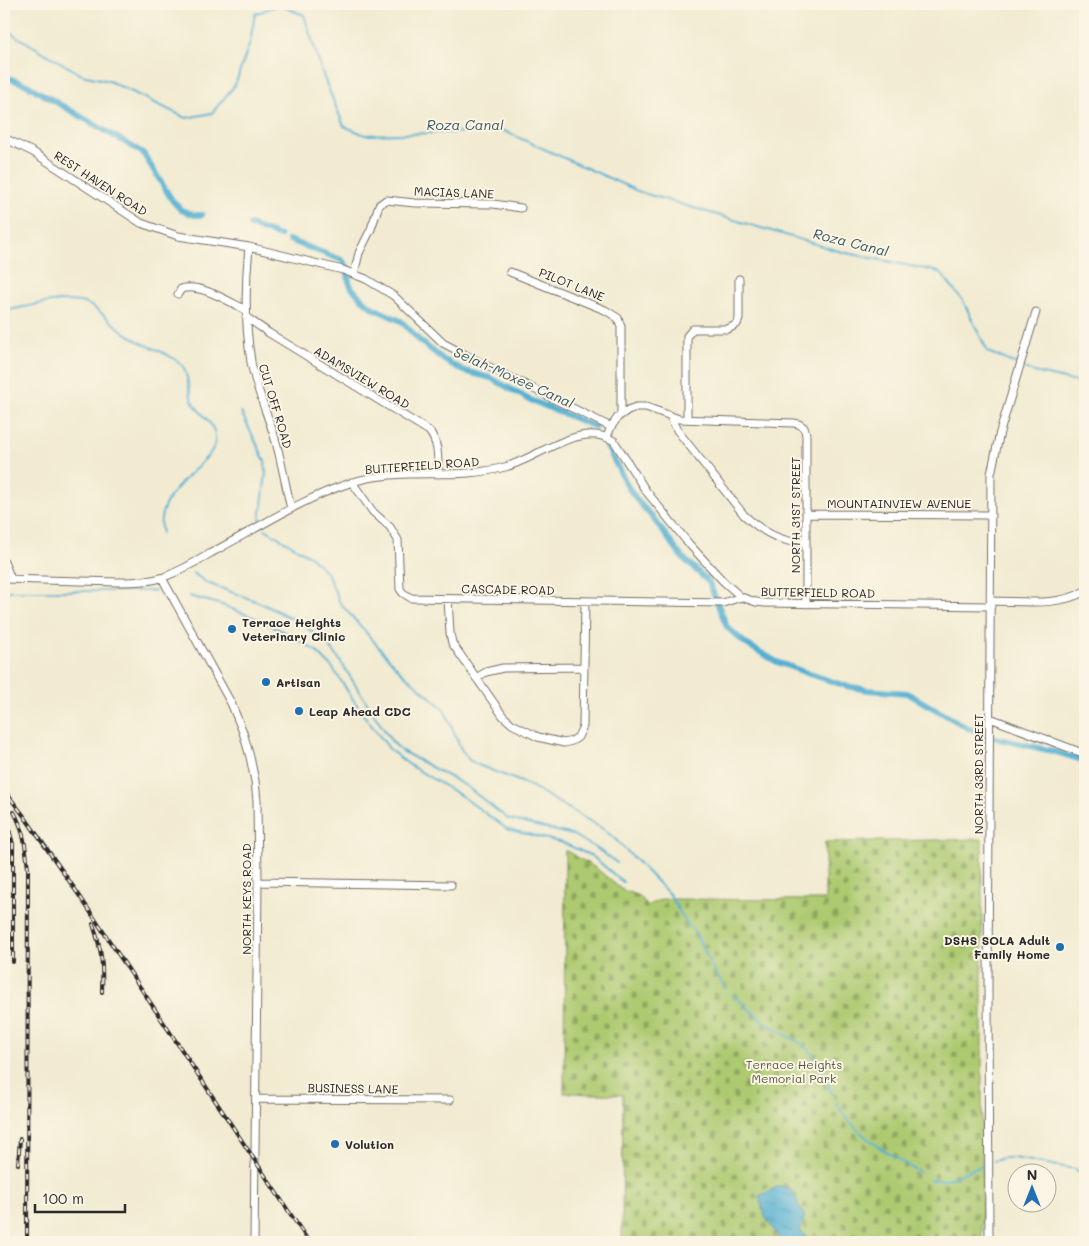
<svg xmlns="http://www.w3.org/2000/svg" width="1089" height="1246" font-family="Mali,sans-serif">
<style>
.cemetery{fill:url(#cemetery-stones);stroke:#6c7a4e}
.water{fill:url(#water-ripples);stroke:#406e7e}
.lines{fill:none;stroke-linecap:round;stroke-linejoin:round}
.stream{stroke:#54b0d2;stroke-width:2}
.canal{stroke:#54b0d2;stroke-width:6}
.minor-casing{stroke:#716e65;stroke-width:9}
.minor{stroke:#fff;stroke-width:7}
.rail-casing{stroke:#2b2b2b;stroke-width:4}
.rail{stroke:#fcf5e5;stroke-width:2;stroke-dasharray:5.5;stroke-linecap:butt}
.poi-dot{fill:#1f6fb2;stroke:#fcf5e5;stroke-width:2}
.labels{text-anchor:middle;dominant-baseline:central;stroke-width:4;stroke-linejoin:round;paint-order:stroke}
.street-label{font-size:12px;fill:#2b2b2b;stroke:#fcf5e5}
.poi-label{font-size:12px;font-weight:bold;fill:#2b2b2b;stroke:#fcf5e5;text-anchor:start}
.park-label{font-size:12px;fill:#525b40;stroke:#fcf5e5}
.water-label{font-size:14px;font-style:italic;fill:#395a65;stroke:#fcf5e5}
</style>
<defs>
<pattern id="cemetery-stones" width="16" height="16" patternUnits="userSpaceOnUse" patternTransform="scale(1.25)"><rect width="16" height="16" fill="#adca71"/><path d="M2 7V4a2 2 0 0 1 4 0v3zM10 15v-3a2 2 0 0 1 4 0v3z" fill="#8da45d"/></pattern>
<pattern id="water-ripples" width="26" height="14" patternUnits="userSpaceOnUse" patternTransform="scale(1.25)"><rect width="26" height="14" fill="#54b0d2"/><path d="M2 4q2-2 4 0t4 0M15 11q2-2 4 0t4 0" fill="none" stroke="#468fab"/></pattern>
</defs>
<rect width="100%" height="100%" fill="#fcf5e5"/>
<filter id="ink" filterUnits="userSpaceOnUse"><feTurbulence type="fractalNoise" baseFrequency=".02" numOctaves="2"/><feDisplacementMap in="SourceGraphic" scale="10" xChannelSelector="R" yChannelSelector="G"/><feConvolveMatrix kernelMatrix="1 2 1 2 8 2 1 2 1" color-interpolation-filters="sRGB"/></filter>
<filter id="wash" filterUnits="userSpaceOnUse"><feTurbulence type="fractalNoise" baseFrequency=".0096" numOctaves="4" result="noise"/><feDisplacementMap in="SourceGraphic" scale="20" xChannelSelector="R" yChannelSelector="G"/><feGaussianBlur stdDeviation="1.12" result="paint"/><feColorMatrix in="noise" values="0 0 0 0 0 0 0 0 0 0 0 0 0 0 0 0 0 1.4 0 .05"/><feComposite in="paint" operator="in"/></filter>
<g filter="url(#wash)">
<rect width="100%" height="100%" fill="#f2ebd2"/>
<!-- cemetery -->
<path class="cemetery" d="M982 839V1242H622L623 1095 564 1093 565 850 596 868 621 889 639 896 648 905 662 899 825 900V842Z"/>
<!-- water -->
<path class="water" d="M779 1186C792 1186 797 1196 799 1207 808 1215 803 1222 800 1231L815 1242H782L765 1217 759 1196Z"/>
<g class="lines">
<!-- stream -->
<path class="stream" d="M4 29 82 75 109 81 186 118 212 113 235 85 250 42 255 14 279 5 304 15 324 78 344 126 365 135 504 131 640 192 842 252 940 272 963 301 988 352 1018 365
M4 311C27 307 72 293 93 307 109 318 121 332 138 341 151 348 173 355 182 365 190 375 187 393 194 404 202 416 218 426 215 442 214 451 207 457 200 464 183 482 154 504 162 533
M1022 367 1034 372 1085 384
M241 412 265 461 266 473 260 521
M265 529 311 557 327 573 340 603 400 671 444 709 461 749 469 760 478 765 529 785 603 829 614 838 670 895 683 918 697 936 714 971 726 988
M193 573 207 583 261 603 301 623 325 642 335 653 390 739 400 750 466 786 508 819 573 835 596 848 617 863
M4 591H155
M189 596 219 604 258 619 286 633 316 651 332 667 362 713 391 751 411 766 463 797 507 829 563 843 592 856 623 882
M733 995 764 1022 808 1048 818 1062 832 1093
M836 1102C855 1136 888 1153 920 1173
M994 1161 1003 1158H1014L1075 1169 1084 1175
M930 1180H945L984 1165"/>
<!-- canal -->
<path class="canal" d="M4 76 27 85 143 153 172 200 181 210 194 215H202
M250 225 280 236
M289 240 342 260 347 267 349 282 352 288 363 300 373 308 401 321 420 341 444 360 464 371 491 378 528 399 596 427
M605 443 628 487 637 500 653 518 681 556 709 582 727 627 746 644 777 662 807 673 846 686 867 690 907 693 968 728 999 739 1052 751 1085 761"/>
</g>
</g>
<g filter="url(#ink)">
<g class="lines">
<defs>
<path id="minor" d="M4 138 33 152 141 223 178 236 249 247 343 270 366 279 394 296 443 343 477 361 611 427
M249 247C245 285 245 324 251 362 256 389 268 415 276 442 282 464 286 487 291 509
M510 272 605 310 618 318 621 327V414
M354 274 359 253 371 229 379 205 386 200 415 203 493 204 521 208
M178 294 181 289C200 283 228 301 246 310
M246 317 269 333 429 431C439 443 438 459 438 474
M671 418 677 430 744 515C761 531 781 543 806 543
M687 419V336L693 329H728L737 324 739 319V279
M607 437 611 427 618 417 628 410 636 407H646L679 419 794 423C802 424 806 428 806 436V604
M352 482 373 512 390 527 398 540 400 589 403 593 411 598 723 603 741 597
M806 514 991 515
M4 562 11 579
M162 578 231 703 243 732 250 757 255 781 257 801 258 882 254 1242
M4 579 119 582C133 582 150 582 164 577 180 571 196 562 211 553 256 529 301 499 350 483 400 466 454 481 505 467 539 458 580 420 614 441L646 491 689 544 723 581 741 597 756 602 765 603 991 606
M448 599 450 633 452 643 503 716 512 724 538 737 564 743 572 741 578 737 583 726 585 601
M991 601C1021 601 1059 607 1085 591
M476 678 486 672 503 668 584 667
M990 718 1085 754
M258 882 451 885
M256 1099 450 1100
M989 1242 988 987 991 474 1000 432 1036 312"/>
</defs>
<!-- minor casing -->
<use href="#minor" class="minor-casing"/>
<!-- minor -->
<use href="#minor" class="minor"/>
<defs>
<path id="rail" d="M4 790 24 816 81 898 309 1242
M4 811 13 844V962
M14 812C24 830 26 849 28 869L27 1242
M93 924C102 951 103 964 102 992
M18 1164 20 1139"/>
</defs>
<!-- rail casing -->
<use href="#rail" class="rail-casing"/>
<!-- rail -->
<use href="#rail" class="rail"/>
</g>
</g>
<!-- markers -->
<g class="poi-dot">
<circle cx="232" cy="629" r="5"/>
<circle cx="266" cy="682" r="5"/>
<circle cx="299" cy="711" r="5"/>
<circle cx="1060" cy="947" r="5"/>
<circle cx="335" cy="1144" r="5"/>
</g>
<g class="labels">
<!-- street labels -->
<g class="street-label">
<text transform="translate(101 183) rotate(33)">REST HAVEN ROAD</text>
<text transform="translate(454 192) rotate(2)">MACIAS LANE</text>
<text transform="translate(572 284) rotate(22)">PILOT LANE</text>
<text transform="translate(362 377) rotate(31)">ADAMSVIEW ROAD</text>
<text transform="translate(276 406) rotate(73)">CUT OFF ROAD</text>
<text transform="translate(422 465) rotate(-4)">BUTTERFIELD ROAD</text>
<text x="899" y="503">MOUNTAINVIEW AVENUE</text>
<text transform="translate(795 515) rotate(-90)">NORTH 31ST STREET</text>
<text transform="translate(508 589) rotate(1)">CASCADE ROAD</text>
<text transform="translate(818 592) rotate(1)">BUTTERFIELD ROAD</text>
<text transform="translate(978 774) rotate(-90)">NORTH 33RD STREET</text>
<text transform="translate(246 899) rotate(-90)">NORTH KEYS ROAD</text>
<text transform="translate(353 1088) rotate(1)">BUSINESS LANE</text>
</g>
<!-- poi labels -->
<g class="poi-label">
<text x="242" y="622">Terrace Heights<tspan x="242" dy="14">Veterinary Clinic</tspan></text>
<text x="276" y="682">Artisan</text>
<text x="309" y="711">Leap Ahead CDC</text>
<text x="1050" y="940" text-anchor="end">DSHS SOLA Adult<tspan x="1050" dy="14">Family Home</tspan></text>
<text x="345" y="1144">Volution</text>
</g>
<!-- park labels -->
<g class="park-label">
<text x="794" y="1064">Terrace Heights<tspan x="794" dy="14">Memorial Park</tspan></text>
</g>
<!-- water labels -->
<g class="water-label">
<text x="465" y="124">Roza Canal</text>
<text transform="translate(851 242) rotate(14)">Roza Canal</text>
<text transform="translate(514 377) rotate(24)">Selah-Moxee Canal</text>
</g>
</g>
<!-- margin -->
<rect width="1089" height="1246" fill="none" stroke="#fcf5e5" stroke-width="20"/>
<!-- north arrow -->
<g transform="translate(1032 1188)"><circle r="24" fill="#fcf5e5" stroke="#a8a49b"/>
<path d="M0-4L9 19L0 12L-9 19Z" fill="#1f6fb2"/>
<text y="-8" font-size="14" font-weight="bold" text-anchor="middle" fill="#2b2b2b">N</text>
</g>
<!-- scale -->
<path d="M35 1204v8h90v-8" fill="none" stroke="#2b2b2b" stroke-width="2.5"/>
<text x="42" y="1204" font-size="15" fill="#2b2b2b" stroke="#fcf5e5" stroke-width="4" paint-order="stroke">100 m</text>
</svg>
